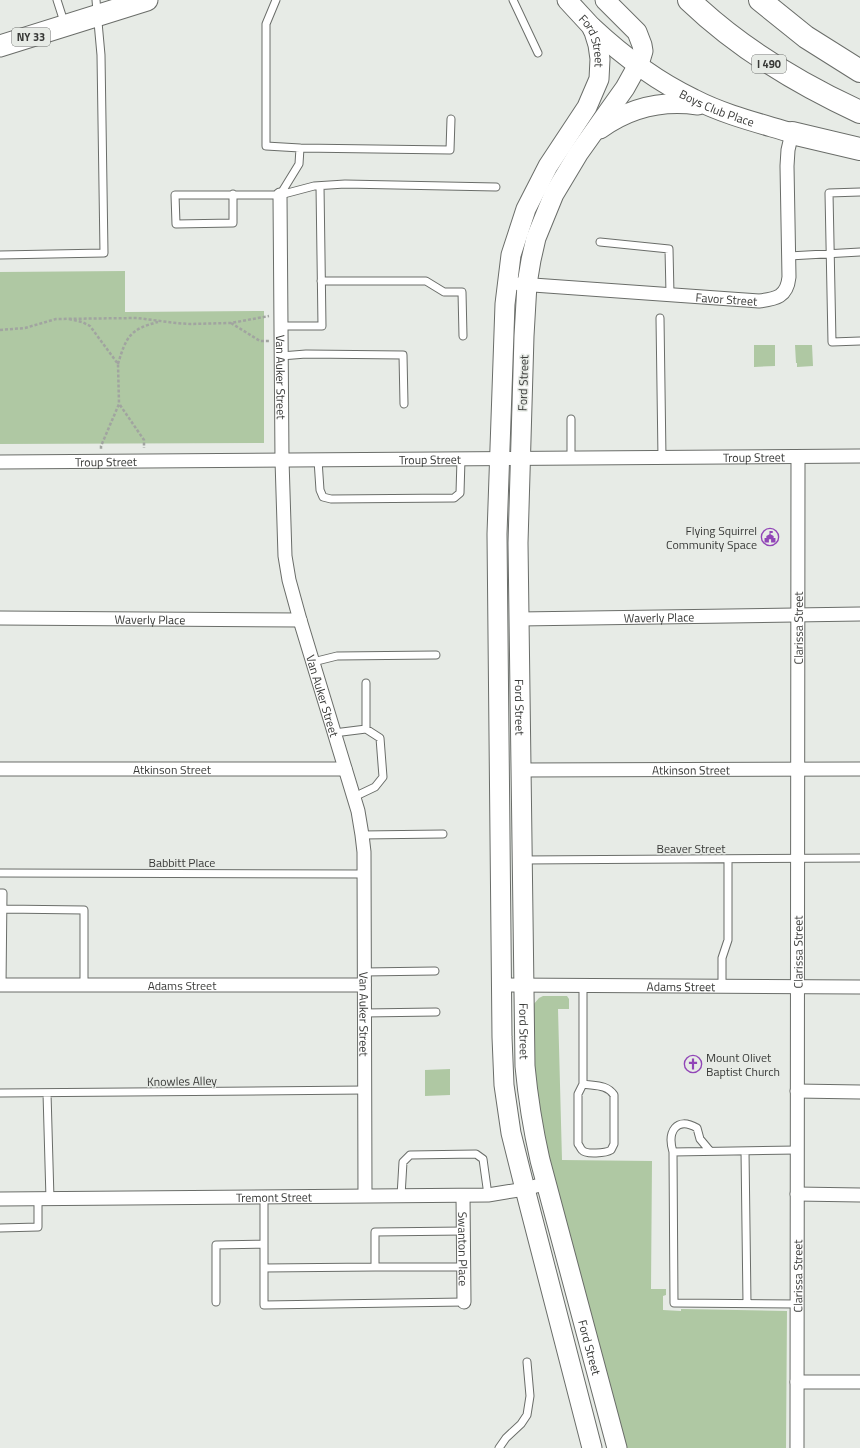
<svg xmlns="http://www.w3.org/2000/svg" width="860" height="1448" font-family="'Titillium Web',sans-serif">
<style>
.green{fill:#afc8a3}
.lines{fill:none;stroke-linecap:round;stroke-linejoin:round}
.service-casing{stroke:#6a6d69;stroke-width:9}
.minor-casing{stroke:#6a6d69;stroke-width:15}
.secondary-casing{stroke:#6a6d69;stroke-width:21}
.primary-casing{stroke:#6a6d69;stroke-width:23}
.motorway-casing{stroke:#6a6d69;stroke-width:24}
.path{stroke:#a1a4a0;stroke-width:2.5;stroke-dasharray:3 2;stroke-linecap:butt}
.service{stroke:#fff;stroke-width:7}
.minor{stroke:#fff;stroke-width:13}
.secondary{stroke:#fff;stroke-width:19}
.primary{stroke:#fff;stroke-width:21}
.motorway{stroke:#fff;stroke-width:22}
.labels{text-anchor:middle;dominant-baseline:central;stroke-width:3;stroke-linejoin:round;paint-order:stroke}
.shield{fill:#e7ebe6;stroke:#6d6f6c;stroke-width:1}
.shield-label{font-size:11px;font-weight:bold;fill:#393a38}
.street-label{font-size:12px;fill:#393a38;stroke:#e7ebe6}
.poi-label{font-size:12px;fill:#393a38;stroke:#e7ebe6;text-anchor:end}
</style>
<rect width="100%" height="100%" fill="#e7ebe6"/>
<!-- green -->
<path class="green" d="M125 271V312L264 311V443L0 444V272Z
M754 345H775V366L754 367Z
M795 345H812L813 366 797 367V363H796Z
M543 996H567L569 999V1009H558L562 1160 652 1161 651 1289H666V1295L663 1296V1310L681 1311V1309L787 1311 786 1448H625L548 1161 534 1082 533 1005 539 998Z
M450 1069V1095L425 1096V1070Z"/>
<g class="lines">
<defs>
<path id="service" d="M57 0 65 25
M276 0 266 24V146L300 148
M513 0 538 53
M860 192 829 193 832 342 860 341
M233 194V223L176 224 175 195H280L314 186 345 184 496 187
M280 195 299 164 300 148 450 150 451 119
M600 242 669 249 670 294
M0 255 104 253 101 55 96 0
M789 256 860 252
M321 281H426L444 292H462L463 336
M660 318 662 458
M281 326H322L320 186
M281 356 306 354 403 355 404 404
M571 419V458
M318 460 320 490 323 497 331 499 454 498 460 493 461 459
M313 662 337 656 436 655
M366 683V729
M334 733 366 729 380 738 383 777 375 787 354 797
M362 835 443 834
M523 860 860 858
M0 873 364 874
M0 893H3L2 985
M3 909 84 910V985
M364 972 435 971
M583 985V1084L578 1094V1144C580 1146 580 1148 582 1150 586 1155 606 1153 611 1150L614 1144V1095C607 1084 594 1086 583 1084
M722 986V958L728 940V859
M364 1013 436 1012
M0 1093 365 1090
M47 1093 50 1199
M745 1151 747 1303
M673 1152C667 1132 676 1116 697 1128L700 1139 710 1151
M401 1196 403 1162 410 1155 476 1154 483 1159 488 1195
M264 1197V1268L375 1267V1232L464 1231
M0 1228 38 1227V1199
M375 1267H464
M264 1268V1305L464 1302
M216 1302V1245L264 1244
M797 1304 674 1303 673 1152 797 1150
M499 1448 506 1438 521 1424 527 1415 530 1396 527 1362"/>
<g id="minor">
<path id="s1" d="M280 195 282 460 285 556 289 580 300 620 358 811 362 835 364 852 365 1195"/>
<path id="s2" d="M519 284 759 301C776 299 787 297 789 277L787 166 788 150 792 133 798 135"/>
<path id="s3" d="M0 462 860 456"/>
<path id="s4" d="M0 618 300 620"/>
<path id="s5" d="M519 619 860 614"/>
<path id="s6" d="M0 769H345"/>
<path id="s7" d="M522 770 860 769"/>
<path id="s8" d="M0 985H364"/>
<path id="s9" d="M501 985 860 987"/>
<path d="M797 1091 860 1092"/>
<path d="M797 1194 860 1195"/>
<path id="s10" d="M463 1196 464 1302"/>
<path id="s11" d="M0 1199 488 1195 525 1189 547 1183"/>
<path d="M797 1382H860"/>
<path id="s12" d="M797 1448 798 457"/>
</g>
<g id="secondary">
<path id="s13" d="M567 0 591 26 594 32 598 45 600 59 599 79 587 107 548 166 526 209 511 255 505 304 497 534 502 1037 504 1085 511 1133 525 1189 592 1448"/>
<path id="s14" d="M605 0 637 32 642 45 643 51 640 61 625 88 578 154 554 194 536 238 531 260 527 284 524 336 518 543 525 1066C528 1098 533 1129 540 1160L617 1448"/>
<path id="s15" d="M592 27C622 55 656 81 694 99 725 115 759 123 792 133"/>
<path d="M600 129C629 108 663 100 698 105"/>
</g>
<path id="primary" d="M0 46 147 0"/>
<path id="motorway" d="M689 0C739 48 797 83 860 112
M760 0 806 37 860 71
M792 133 860 149"/>
</defs>
<!-- service casing -->
<use href="#service" class="service-casing"/>
<!-- minor casing -->
<use href="#minor" class="minor-casing"/>
<!-- secondary casing -->
<use href="#secondary" class="secondary-casing"/>
<!-- primary casing -->
<use href="#primary" class="primary-casing"/>
<!-- motorway casing -->
<use href="#motorway" class="motorway-casing"/>
<!-- path -->
<path class="path" d="M69 319 82 322 90 326 118 364 119 404 101 446V449
M231 323 260 341H269
M0 330 25 328 56 319 137 318 176 323 190 324 231 323 269 316
M118 364C126 337 130 329 158 322
M120 405 144 440V448"/>
<!-- service -->
<use href="#service" class="service"/>
<!-- minor -->
<use href="#minor" class="minor"/>
<!-- secondary -->
<use href="#secondary" class="secondary"/>
<!-- primary -->
<use href="#primary" class="primary"/>
<!-- motorway -->
<use href="#motorway" class="motorway"/>
</g>
<!-- icons -->
<defs>
<symbol id="civic-ring" viewBox="-11 -11 22 22"><circle r="9.5" fill="#e7ebe6" stroke="#9145b7" stroke-width="1.5"/><path d="M-.6-6.5H3V-4.5H.6V-3L4-1V1h2V6H-6V1h2V-1L-.6-3ZM-1.2 2.5V6h2.4V2.5Z" fill="#9145b7"/></symbol>
<symbol id="church-ring" viewBox="-11 -11 22 22"><circle r="9.5" fill="#e7ebe6" stroke="#9145b7" stroke-width="1.5"/><path d="M-1.2-6h2.4v3.5h3.3v2.4h-3.3V6h-2.4V-.1h-3.3v-2.4h3.3Z" fill="#9145b7"/></symbol>
</defs>
<g fill-rule="evenodd">
<use href="#civic-ring" x="760" y="527" width="20" height="20"/>
<use href="#church-ring" x="683" y="1054" width="20" height="20"/>
</g>
<g class="labels">
<!-- shield labels -->
<g class="shield">
<rect x="12" y="28" width="38" height="18" rx="3"/>
<rect x="752" y="55" width="34" height="18" rx="3"/>
</g>
<g class="shield-label">
<text x="31" y="37">NY 33</text>
<text x="769" y="64">I 490</text>
</g>
<!-- street labels -->
<g class="street-label">
<text stroke="none"><textPath href="#s13" startOffset="50">Ford Street</textPath></text>
<text stroke="none"><textPath href="#s15" startOffset="150">Boys Club Place</textPath></text>
<text stroke="none"><textPath href="#s2" startOffset="208">Favor Street</textPath></text>
<text stroke="none"><textPath href="#s1" startOffset="182">Van Auker Street</textPath></text>
<text transform="translate(523 383) rotate(-88)">Ford Street</text>
<text stroke="none"><textPath href="#s3" startOffset="754">Troup Street</textPath></text>
<text stroke="none"><textPath href="#s3" startOffset="430">Troup Street</textPath></text>
<text stroke="none"><textPath href="#s3" startOffset="106">Troup Street</textPath></text>
<text stroke="none"><textPath href="#s5" startOffset="140">Waverly Place</textPath></text>
<text stroke="none"><textPath href="#s4" startOffset="150">Waverly Place</textPath></text>
<text stroke="none"><textPath href="#s12" startOffset="820">Clarissa Street</textPath></text>
<text stroke="none"><textPath href="#s1" startOffset="506">Van Auker Street</textPath></text>
<text stroke="none"><textPath href="#s14" startOffset="752">Ford Street</textPath></text>
<text stroke="none"><textPath href="#s6" startOffset="172">Atkinson Street</textPath></text>
<text stroke="none"><textPath href="#s7" startOffset="169">Atkinson Street</textPath></text>
<text x="691" y="848">Beaver Street</text>
<text x="182" y="862">Babbitt Place</text>
<text stroke="none"><textPath href="#s12" startOffset="496">Clarissa Street</textPath></text>
<text stroke="none"><textPath href="#s8" startOffset="182">Adams Street</textPath></text>
<text stroke="none"><textPath href="#s9" startOffset="180">Adams Street</textPath></text>
<text stroke="none"><textPath href="#s1" startOffset="830">Van Auker Street</textPath></text>
<text stroke="none"><textPath href="#s14" startOffset="1076">Ford Street</textPath></text>
<text transform="translate(182 1081) rotate(-1)">Knowles Alley</text>
<text stroke="none"><textPath href="#s11" startOffset="274">Tremont Street</textPath></text>
<text stroke="none"><textPath href="#s10" startOffset="53">Swanton Place</textPath></text>
<text stroke="none"><textPath href="#s12" startOffset="172">Clarissa Street</textPath></text>
<text stroke="none"><textPath href="#s14" startOffset="1400">Ford Street</textPath></text>
</g>
<!-- poi labels -->
<g class="poi-label">
<text x="757" y="530">Flying Squirrel<tspan x="757" dy="14">Community Space</tspan></text>
<text x="706" y="1057" text-anchor="start">Mount Olivet<tspan x="706" dy="14">Baptist Church</tspan></text>
</g>
</g>
</svg>
